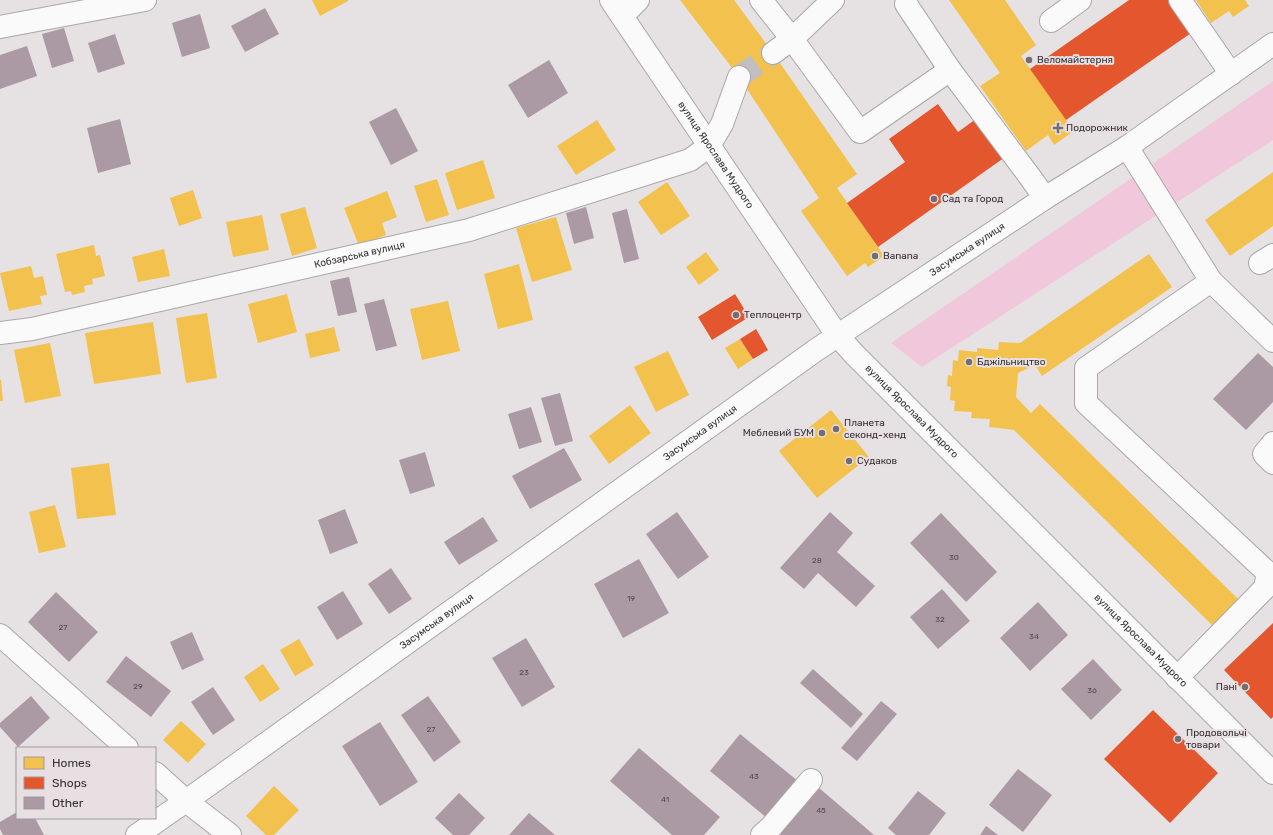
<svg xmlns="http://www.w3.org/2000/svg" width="1273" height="835" font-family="Rubik,sans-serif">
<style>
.green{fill:#f1c8db}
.homes{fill:#f2c14e}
.shops{fill:#e4572e}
.building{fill:#ab9aa3}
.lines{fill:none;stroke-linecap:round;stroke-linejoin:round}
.minor-tunnel{stroke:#c2bec0;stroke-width:22;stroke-dasharray:22 11;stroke-linecap:butt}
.minor-casing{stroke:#aaa7a8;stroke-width:24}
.minor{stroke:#fbfafb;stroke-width:22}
.poi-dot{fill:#726e70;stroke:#e8dfe3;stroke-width:1.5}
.labels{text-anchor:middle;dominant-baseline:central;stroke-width:4;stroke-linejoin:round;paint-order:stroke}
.number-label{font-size:8px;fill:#514a4e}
.poi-label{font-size:10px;fill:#333032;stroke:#e8dfe3;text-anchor:start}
.street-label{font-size:10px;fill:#333032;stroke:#e8dfe3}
</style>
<rect width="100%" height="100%" fill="#e6e1e3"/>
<!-- green -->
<path class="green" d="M1273 81V140L922 367 891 343Z"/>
<!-- homes -->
<path class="homes" d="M312 0H348V1L320 16Z
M680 0H734L773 53 857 174 837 188 884 256 868 267 865 263 847 276 801 211 819 198 739 77Z
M949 0H1005L1036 45 1021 56 1074 131 1054 145 1048 135 1026 151 980 86 1000 73Z
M1196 0H1245L1249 6 1233 17 1229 11 1211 23Z
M597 120 616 150 576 175 557 146Z
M483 160 495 198 457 210 445 173Z
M1273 172V226L1230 256 1205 220Z
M437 179 449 215 426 222 414 186Z
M667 182 690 216 661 235 638 202Z
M193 190 202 218 179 226 170 198Z
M387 191 397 217 382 223 386 235 359 246 344 208Z
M305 207 317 248 292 256 280 214Z
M262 215 269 250 233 257 226 222Z
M556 217 572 270 532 282 516 228Z
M94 245 96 256 100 255 105 276 92 279 93 284 84 286 85 292 72 295 71 291 65 292 56 254Z
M164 249 170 276 138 282 132 257Z
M706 252 719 270 699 285 686 267Z
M1149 254 1172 287 1042 376 1035 365 1018 373 1016 397 1031 413 1040 404 1238 599 1212 625 1014 430 989 427 990 419 971 418 972 412 954 411 955 401 950 400 951 387 947 386 948 375 952 376 953 360 958 361 959 350 977 352V348L998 350 999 342 1020 343Z
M519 264 533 320 498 329 484 274Z
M31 266 34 278 43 276 47 295 40 296 42 304 9 311 0 273Z
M287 294 297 332 258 343 248 304Z
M448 301 460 351 422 360 410 309Z
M207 313 217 378 186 383 176 318Z
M153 322 161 374 94 384 85 333Z
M334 327 340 351 310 358 305 334Z
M740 339 753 359 738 369 725 348Z
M50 343 61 396 25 403 14 350Z
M668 351 689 395 656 412 634 367Z
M0 380H1L3 401H0Z
M630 405 651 433 609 464 589 436Z
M831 410 869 457 817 498 779 451Z
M109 463 116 515 77 519 71 468Z
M55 505 66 547 39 553 29 512Z
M299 639 314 665 295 676 280 650Z
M263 664 280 689 260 702 244 677Z
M181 721 206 744 188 763 163 740Z
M274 786 299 810 274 835H266L246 816Z"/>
<!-- shops -->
<path class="shops" d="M1129 0H1168L1191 33 1066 120 1030 69Z
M938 104 958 132 980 116 1008 155 878 247 847 203 905 162 889 139Z
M735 294 749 317 712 340 698 317Z
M756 329 768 350 753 359 740 339Z
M1273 623V717L1271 719 1224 670Z
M1153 710 1218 773 1170 823 1104 759Z"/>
<!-- building -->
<path class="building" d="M265 8 279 34 245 52 231 26Z
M200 14 210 48 182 57 172 23Z
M64 28 74 61 52 68 42 34Z
M115 34 125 64 98 73 88 43Z
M27 46 37 76 0 89V55Z
M549 60 568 93 528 118 508 85Z
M396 108 418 151 391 165 369 122Z
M120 119 131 164 98 173 87 128Z
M586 207 594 238 574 244 566 213Z
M627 209 639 259 624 263 612 213Z
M349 277 357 312 338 316 330 281Z
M384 299 397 346 376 351 364 304Z
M1258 353 1273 367V402L1246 430 1213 399Z
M560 393 573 441 555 446 541 398Z
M531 407 542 442 519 449 508 414Z
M564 448 582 480 530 509 512 476Z
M425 452 435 486 410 494 399 460Z
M345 509 358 543 330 554 318 520Z
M677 512 709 557 678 579 646 534Z
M830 512 853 533 837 552 875 586 856 607 818 573 804 589 780 568Z
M941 513 997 572 966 602 910 543Z
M483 517 498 541 459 565 444 542Z
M639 559 669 613 623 638 594 584Z
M391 568 412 599 389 614 368 584Z
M942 589 970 621 938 649 910 617Z
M343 591 363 624 337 640 317 607Z
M56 592 98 632 69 662 28 622Z
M1038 602 1068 635 1030 671 1000 638Z
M192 632 204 660 182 670 170 642Z
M526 638 555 687 522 707 492 658Z
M126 656 171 691 151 717 106 682Z
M1093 659 1122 690 1091 720 1061 689Z
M813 669 863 714 851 728 800 683Z
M213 687 235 720 213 735 191 702Z
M31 696 50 718 18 747 0 727V723Z
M428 696 461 742 434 762 401 715Z
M881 701 897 714 857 761 841 748Z
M380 722 418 782 380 806 342 746Z
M740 734 798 781 767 818 710 771Z
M639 748 720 817 704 835H672L610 781Z
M1018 769 1052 795 1023 832 989 805Z
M818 787 874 835H781L778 832Z
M918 791 946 813 929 835H896L888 828Z
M459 793 485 818 469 835H453L435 818Z
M17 812V818H35L44 835H3L0 829V822Z
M529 813 555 835H509Z
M986 826 998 835H980Z"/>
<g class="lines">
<!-- minor-tunnel -->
<path class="minor-tunnel" d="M739 77 773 53"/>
<defs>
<g id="minor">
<path id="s1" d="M611 0 837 335 854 354 1273 773"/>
<path d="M761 0 792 39 860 132 950 70"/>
<path d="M1180 0 1231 74"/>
<path d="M906 4 950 70 1030 177 1045 198"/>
<path d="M622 16 638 0"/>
<path d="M1051 21 1080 0"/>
<path d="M0 27 145 0"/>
<path d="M773 53 792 39 833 0"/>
<path d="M1127 147 1211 281 1273 341"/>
<path d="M1260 263 1273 255"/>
<path id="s2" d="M0 333 32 329 469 230 690 160 709 146 722 124 739 77"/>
<path d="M1273 443 1264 454 1273 463"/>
<path d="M0 635 127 748"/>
<path d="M1177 678 1265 588 1268 573 1086 403V368L1211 281"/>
<path d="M155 773 186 801 230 835"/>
<path id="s3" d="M137 835 186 801 816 350 1045 198 1127 147 1273 44"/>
<path d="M762 835 771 827 811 780"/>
</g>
</defs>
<!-- minor casing -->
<use href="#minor" class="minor-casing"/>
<!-- minor -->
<use href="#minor" class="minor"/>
</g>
<!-- markers -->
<g class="poi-dot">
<circle cx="1029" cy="60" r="4"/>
<path d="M1056 122h4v4h4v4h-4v4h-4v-4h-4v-4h4z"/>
<circle cx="934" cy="199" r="4"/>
<circle cx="875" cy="256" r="4"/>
<circle cx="736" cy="315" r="4"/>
<circle cx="969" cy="362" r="4"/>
<circle cx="836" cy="429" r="4"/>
<circle cx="822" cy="433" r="4"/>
<circle cx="849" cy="461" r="4"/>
<circle cx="1245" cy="687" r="4"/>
<circle cx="1178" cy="739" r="4"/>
</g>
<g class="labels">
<!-- number labels -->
<g class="number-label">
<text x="954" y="557">30</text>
<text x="817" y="560">28</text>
<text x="631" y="598">19</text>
<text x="940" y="619">32</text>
<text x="63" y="627">27</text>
<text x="1034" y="636">34</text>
<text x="524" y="672">23</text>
<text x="138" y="686">29</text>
<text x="1092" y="690">36</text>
<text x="431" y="729">27</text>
<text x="754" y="776">43</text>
<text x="665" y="799">41</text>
<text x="821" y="810">45</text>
</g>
<!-- poi labels -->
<g class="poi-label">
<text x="1037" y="60">Веломайстерня</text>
<text x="1066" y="128">Подорожник</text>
<text x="942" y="199">Сад та Город</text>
<text x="883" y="256">Banana</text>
<text x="744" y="315">Теплоцентр</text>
<text x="977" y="362">Бджільництво</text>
<text x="844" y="423">Планета<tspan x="844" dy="12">секонд-хенд</tspan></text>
<text x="814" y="433" text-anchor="end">Меблевий БУМ</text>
<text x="857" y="461">Судаков</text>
<text x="1237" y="687" text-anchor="end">Пані</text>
<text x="1186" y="733">Продовольчі<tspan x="1186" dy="12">товари</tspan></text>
</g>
<!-- street labels -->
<g class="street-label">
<text stroke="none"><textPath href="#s1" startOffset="187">вулиця Ярослава Мудрого</textPath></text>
<text stroke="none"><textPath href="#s3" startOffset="1016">Засумська вулиця</textPath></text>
<text stroke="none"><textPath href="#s2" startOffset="368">Кобзарська вулиця</textPath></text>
<text stroke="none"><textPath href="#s1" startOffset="511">вулиця Ярослава Мудрого</textPath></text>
<text stroke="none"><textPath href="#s3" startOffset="692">Засумська вулиця</textPath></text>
<text stroke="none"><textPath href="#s3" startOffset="368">Засумська вулиця</textPath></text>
<text stroke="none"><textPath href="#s1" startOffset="835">вулиця Ярослава Мудрого</textPath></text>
</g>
</g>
<!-- legend -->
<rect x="16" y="747" width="140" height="72" fill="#e8dfe3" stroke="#a0999c"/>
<rect x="24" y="757" width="20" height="12" fill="#f2c14e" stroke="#a0999c"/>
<text x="52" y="767" font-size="12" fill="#333032">Homes</text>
<rect x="24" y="777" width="20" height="12" fill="#e4572e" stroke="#a0999c"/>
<text x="52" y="787" font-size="12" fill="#333032">Shops</text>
<rect x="24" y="797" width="20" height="12" fill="#ab9aa3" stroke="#a0999c"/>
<text x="52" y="807" font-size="12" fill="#333032">Other</text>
</svg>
